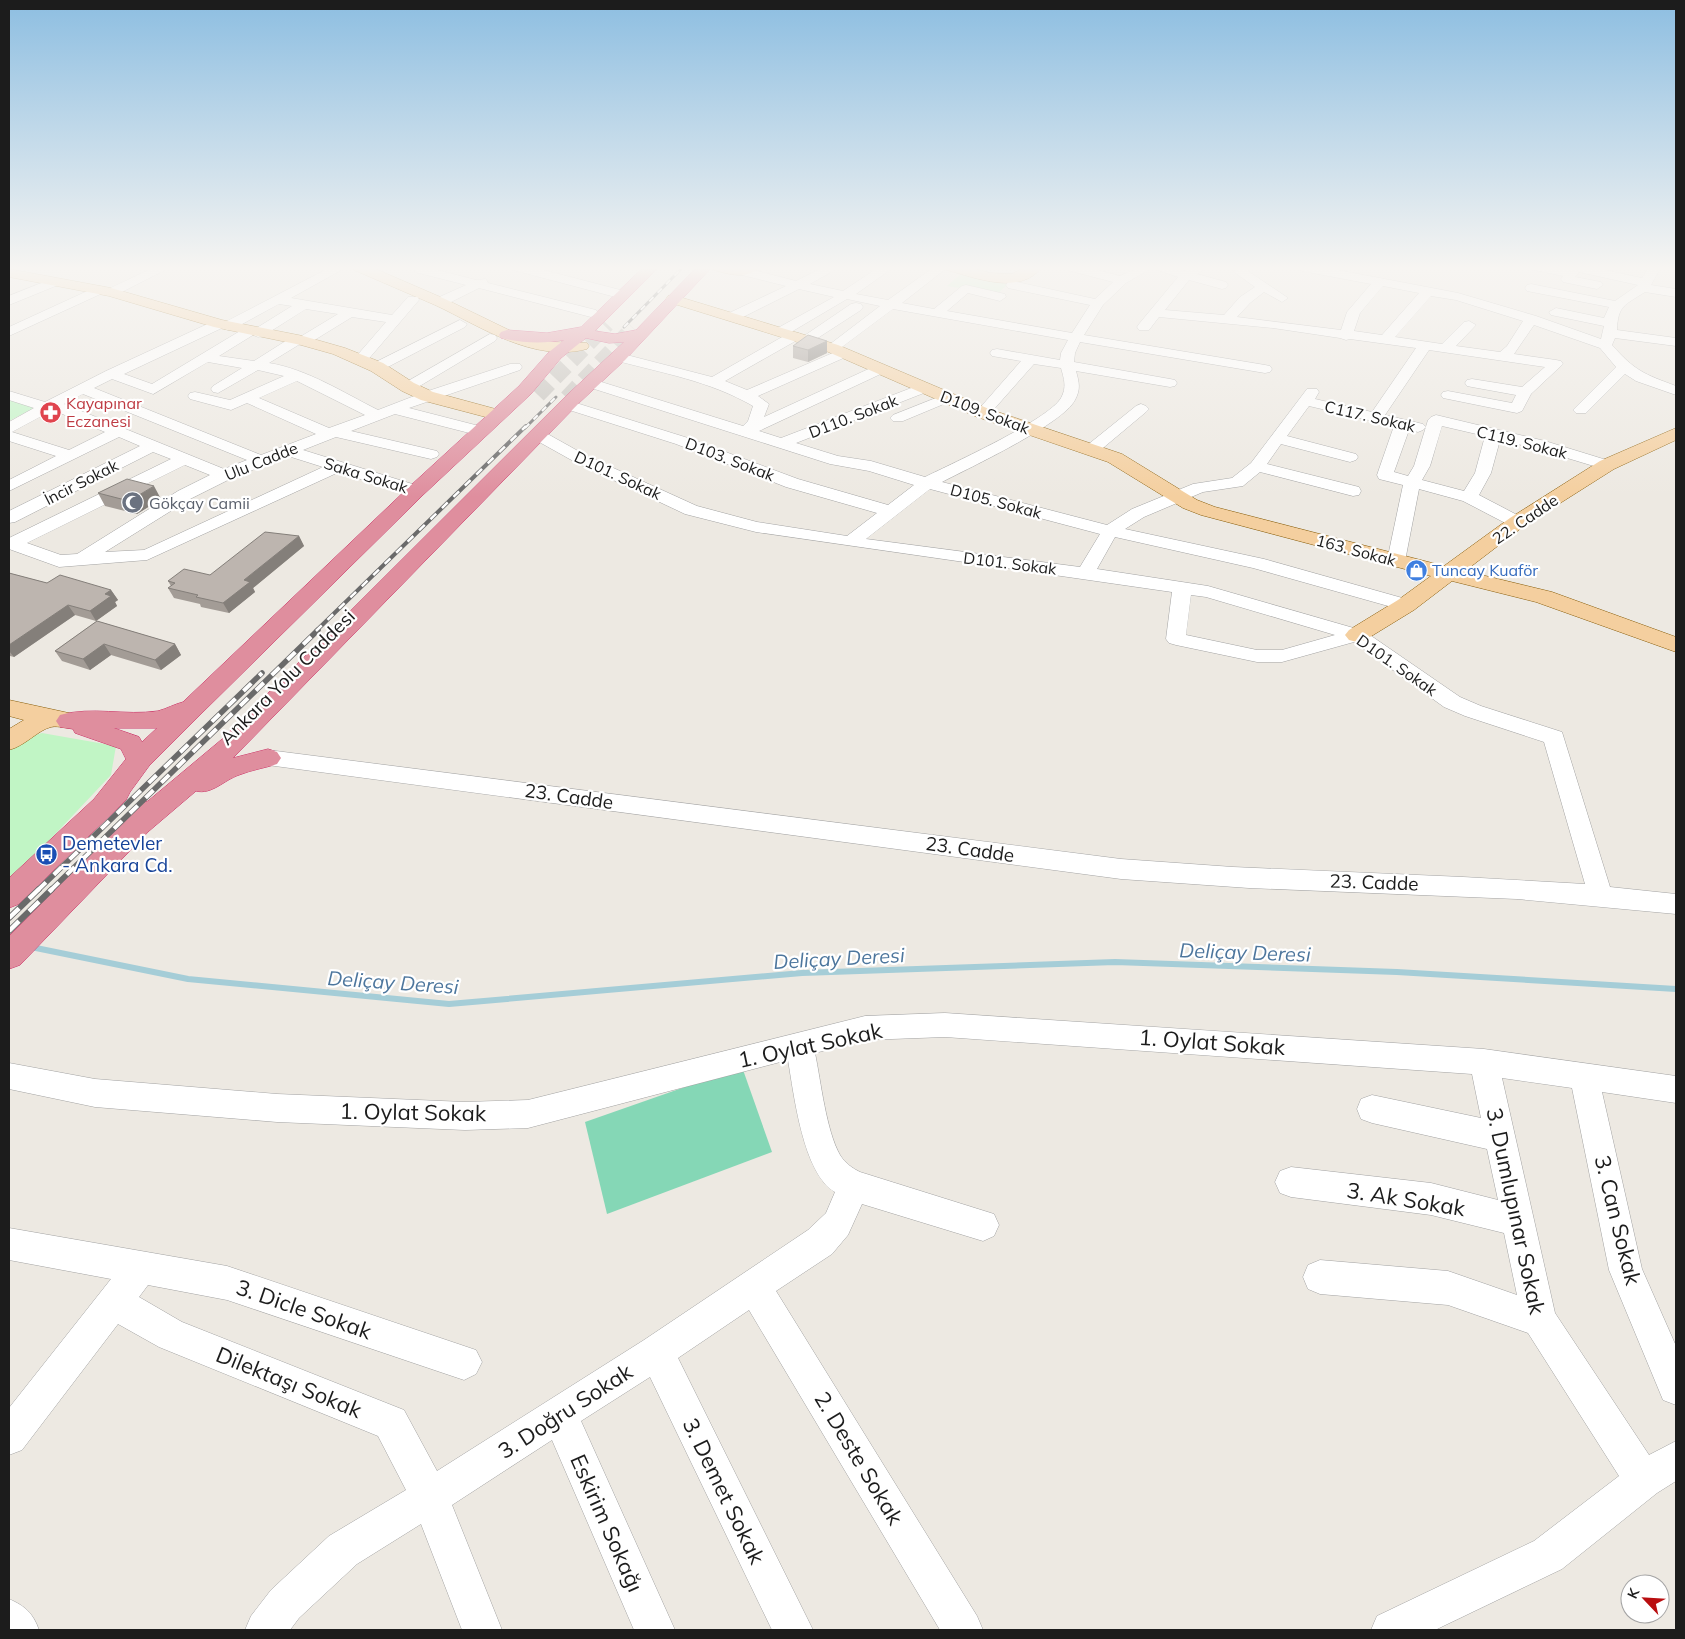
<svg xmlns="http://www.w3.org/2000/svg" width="1685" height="1639" font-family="Mulish,sans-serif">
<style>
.park{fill:#c1f5c5}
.pitch{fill:#85d7b6}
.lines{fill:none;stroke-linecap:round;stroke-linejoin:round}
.stream{stroke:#a5cdd7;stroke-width:6}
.highway-tunnel{stroke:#c3c0ba;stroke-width:16;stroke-dasharray:16 8;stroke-linecap:butt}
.minor-casing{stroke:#a3a3a3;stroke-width:1}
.major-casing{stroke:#895e0b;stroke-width:1}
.highway-casing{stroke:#ca3066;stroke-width:1}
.minor{fill:#fff;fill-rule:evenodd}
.major{fill:#f4cf9f;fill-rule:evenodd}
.highway{fill:#df8e9e;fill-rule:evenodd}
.rail-far3-casing{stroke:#6a6a6a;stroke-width:3}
.rail-far2-casing{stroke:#6a6a6a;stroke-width:4}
.rail-far1-casing{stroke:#6a6a6a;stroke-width:5.5}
.rail-casing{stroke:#6a6a6a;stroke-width:6}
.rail-far3{stroke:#fff;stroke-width:2;stroke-dasharray:6;stroke-linecap:butt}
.rail-far2{stroke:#fff;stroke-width:2.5;stroke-dasharray:8;stroke-linecap:butt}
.rail-far1{stroke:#fff;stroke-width:4;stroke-dasharray:11;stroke-linecap:butt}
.rail{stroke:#fff;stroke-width:4.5;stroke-dasharray:14;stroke-linecap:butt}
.wall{fill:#a39c96}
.shaded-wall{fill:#847f7a}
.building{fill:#bdb5af;stroke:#847f7a}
.labels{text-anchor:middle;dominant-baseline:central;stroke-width:4.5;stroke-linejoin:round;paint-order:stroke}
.far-health-label{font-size:16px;fill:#be3a42;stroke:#fff;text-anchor:start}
.far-street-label{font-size:16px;fill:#1c1c1c;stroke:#fff}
.far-worship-label{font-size:16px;fill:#5b616d;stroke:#fff;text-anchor:start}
.far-shop-label{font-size:16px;fill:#366cbe;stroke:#fff;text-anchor:start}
.street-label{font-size:19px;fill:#1c1c1c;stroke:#fff}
.transit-label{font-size:19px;fill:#164399;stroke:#fff;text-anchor:start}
.water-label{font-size:20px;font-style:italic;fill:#4d769d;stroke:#fff}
.near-street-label{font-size:22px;fill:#1c1c1c;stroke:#fff}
</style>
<rect width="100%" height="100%" fill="#ede9e2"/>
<!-- park -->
<path class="park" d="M962 273 1006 284 1007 285 997 294 947 286Z
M9 399 36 407 9 421Z
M42 733 116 746 111 775 9 883V746L19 740Z"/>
<!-- pitch -->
<path class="pitch" d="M742 1067 772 1152 607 1214 585 1122Z"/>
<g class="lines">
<!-- stream -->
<path class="stream" d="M31 947 188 979 449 1004 802 973 1115 962 1397 972 1676 989"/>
<!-- highway-tunnel -->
<path class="highway-tunnel" d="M538 395 607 324
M567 398 633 328"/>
<defs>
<path id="minor" d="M155 267H171L116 295 111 296 105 292 9 336V327L96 287 100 286 106 290Z
M331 267 345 268 291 298 392 315 408 297H418L419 300 366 362H356L354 359 386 322 352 317 308 344H300L269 363C307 369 344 393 378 410L422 393 510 364H520L522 367 520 370 409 408 487 428 489 431 487 434 481 436 395 414 351 431 437 451 439 454 437 457 431 459 336 437 303 450 422 487 424 491 422 495H410L339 472 147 560 59 567 9 549V538L171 459 153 452 15 522 9 523V511L140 446 119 437 9 491V480L56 456 9 441V422L34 408 9 400V391L45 402 106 371 214 321 219 320 225 322ZM279 304 292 306 255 329 250 327 245 328 152 384 124 374 222 328 228 330 233 329ZM306 309 338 314 300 337H292L254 361 219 356 253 335 258 337 263 336ZM208 362 242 368 213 386 211 389 213 392 218 393 258 370 284 376 230 400 195 392 190 393 188 396 190 399 231 410 247 403 316 434 261 455 94 388 112 379 153 394ZM297 381 365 415 329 428 259 398ZM83 394 247 460 224 469 64 404ZM53 410 105 432 69 450 12 432ZM288 456 323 467 144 550 105 552 190 499 230 479ZM185 465 210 475 178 491 77 554 61 555 27 543Z
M414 267H426L476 280 486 279 488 283 596 310 598 313 591 317 479 288 445 305H435L434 302 435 299 466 285 415 272Z
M511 267H532L628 292 629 295 623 299 513 270Z
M742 267 796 281 824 267H840L810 284 843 291 879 267H894L856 294 888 300 934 267H948L902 303 934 309 962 286 966 285 1005 294 1006 297 1000 301 968 293 947 311 1072 333 1090 305 1008 288 1006 285 1008 282 1012 281 1095 299 1113 282 1067 270 1065 267H1086L1120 276C1142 265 1161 264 1185 271L1191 267H1204L1202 271 1197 274 1226 282 1228 285 1226 288 1222 289 1189 280 1165 310 1224 315 1240 297 1255 287 1234 272 1238 267H1251L1248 271 1288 298 1282 302 1264 292 1250 303 1237 317 1341 330 1347 312 1371 284 1302 271 1296 267H1322L1458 293 1536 316 1601 339 1604 326 1551 315 1549 312 1556 308 1604 318 1609 307 1527 291 1525 288 1527 285 1531 284 1615 301 1638 285 1579 272 1575 277 1601 282 1603 285 1597 289 1563 282 1561 279 1563 276 1534 270 1532 267H1556L1568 270 1570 267H1591L1642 278 1649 267H1661L1651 285 1676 289V297L1645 292C1625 305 1618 305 1617 330L1676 338V346L1615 338 1612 345C1635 371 1644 374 1676 386V395L1636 381 1625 374 1586 413H1576L1573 410 1616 367 1600 348 1534 325 1514 354 1556 360 1561 361 1563 364 1531 394 1522 411 1517 413 1448 399 1443 398 1441 395 1443 392 1448 391 1512 403 1516 395 1472 387 1467 386 1465 383 1467 380 1472 379 1522 387 1545 367 1429 350 1385 415 1423 424 1426 427 1423 430 1418 432 1409 430 1394 472 1408 476 1414 466 1428 420 1431 417 1436 415 1545 441 1613 462 1615 465 1613 468 1607 470 1534 448 1500 440 1491 473 1479 495 1523 518 1526 522 1523 526 1517 527 1511 526 1463 501 1419 489 1405 561 1402 565 1396 567 1390 565 1387 561 1403 485 1379 479 1377 475 1394 426 1309 406 1287 436 1356 454 1358 457 1356 460 1350 462 1281 444 1267 464 1359 487 1361 491 1359 495 1353 496 1260 472 1243 486 1203 492 1144 517 1125 529 1264 559 1413 601 1416 605 1413 609 1406 611 1253 568 1115 537 1097 569 1208 586 1364 631 1460 697 1481 706 1562 732 1610 887 1676 894V914L1517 899 1249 888 1121 879 260 764 257 758 260 752 268 750 1121 859 1233 867 1463 877 1585 884 1544 742 1465 716 1444 707 1354 642 1282 662H1257L1176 645 1169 643 1166 639 1172 592 756 532 685 514 575 462 532 438 530 435 532 432H544L587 456 697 506 757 522 847 536 877 513 786 487 676 444 563 408 560 405 563 402H573L688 438 798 479 888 505 914 485 869 471 830 464 585 386 583 383 585 380H595L743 426 748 421 753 406C710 381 662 373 614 360L612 357 614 354 619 353 712 377 789 333H799L801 336 799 339 725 381 747 390 835 352 827 351 825 348 880 306 847 299 786 335H776L774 332 776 329 834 297 799 289 737 320H727L725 317 727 314 786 286 738 274 736 271ZM1152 268 1178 277 1139 324 1137 327 1139 330H1149L1159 317 1273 328 1340 338 1346 340 1350 339 1416 348 1372 412 1315 399 1319 392 1317 389H1307L1251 463 1232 478 1193 484 1132 509 1107 525 942 482C969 468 1063 424 1075 400 1081 389 1079 382 1076 371L1170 387 1175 386 1177 383 1175 380 1170 379 1074 362 1075 353 1080 342 1265 373 1270 372 1272 369 1270 366 1265 365 1084 335 1103 305 1126 283ZM1383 286 1419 293 1382 335 1354 331 1360 313ZM1431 296 1456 300 1523 321 1507 346 1500 352 1456 346 1476 325 1469 321 1464 322 1442 344 1395 337ZM893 309 1068 340 1061 353 1060 360 997 349 992 350 990 353 992 356 1021 361 978 410 975 413 978 416H988L1034 364 1061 368C1064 379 1067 387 1061 398 1048 420 953 463 925 477L871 461 838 456 796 443 929 391 931 388 929 385H919L781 438 759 431 885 372 887 369 885 366H875L764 417 769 404 758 396 848 356 850 353 848 350H838ZM1442 426 1485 436 1475 473 1464 491 1422 480 1430 466ZM930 489 1100 534 1080 567 866 539ZM1191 595 1206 597 1335 635 1282 650H1257L1186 635Z
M54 278 60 282 58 285 9 305V296Z
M856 303 861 304 863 307 861 310 810 343 805 344 798 340 851 304Z
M460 320 467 324 465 327 382 370H372L370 367 372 364Z
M490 334 495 335 497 338 495 341 413 390H403L401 387 403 384Z
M946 394 951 395 953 398 951 401 903 421H893L890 418 893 415Z
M1141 404 1146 406 1149 409 1146 412 1097 453H1085L1083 450 1085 447 1136 406Z
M945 1013 1484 1049 1676 1076V1103L1602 1092 1642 1269 1676 1346V1405L1663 1400 1609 1270 1572 1088 1502 1078 1555 1313 1649 1455 1676 1441V1481L1657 1493 1562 1569 1435 1630H1371L1377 1616 1534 1541 1619 1476 1528 1333 1448 1305 1320 1294 1308 1289 1303 1277 1308 1265 1320 1260 1448 1271 1517 1295 1504 1233 1431 1215 1291 1197 1280 1193 1275 1182 1280 1171 1291 1167 1431 1183 1498 1200 1487 1149 1372 1123 1361 1119 1357 1109 1361 1099 1372 1095 1481 1118 1472 1074 945 1037 865 1040 815 1053C821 1082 826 1130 840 1155 845 1163 852 1168 860 1172L994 1214 999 1225 994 1236 983 1241 862 1204 848 1235 832 1254 776 1291 977 1616 983 1630H940L749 1310 678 1358 813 1630H772L650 1377 581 1421 675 1630H634L552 1440 452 1505 502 1630H462L421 1524 357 1564 299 1618 290 1630H245L251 1616 271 1590 329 1536 406 1490 378 1436 159 1347 118 1324 22 1450 9 1455V1408L111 1279 9 1260V1228L227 1266 476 1350 482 1362 476 1374 464 1380 227 1300 148 1285 139 1297 182 1322 404 1410 437 1471 644 1340 808 1230 826 1213 835 1192C803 1174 794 1095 788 1060L528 1128 465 1130 277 1122 95 1107 9 1089V1063L95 1079 277 1094 465 1102 528 1100 865 1016Z
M9 1599C25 1606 33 1613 39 1630H9Z"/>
<path id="major" d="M352 267H371L445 299 513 332 534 339 553 342 587 343 589 346 587 349C533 363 482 327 435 305 408 293 381 282 354 270Z
M712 267H759C748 280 728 274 714 270Z
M945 267H969L990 273 1012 274 1025 267H1042C1020 296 976 278 947 270Z
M9 269 111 288 222 320 303 336 345 348 383 363 414 383 433 392 503 411 506 415 503 419 497 420 421 400 402 391 371 371 333 354 301 345 214 327 109 296 9 277Z
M673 295 838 345 989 409 1122 454 1197 500 1215 507 1444 566 1510 518 1600 461 1676 428V440L1614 469 1524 526 1465 571 1552 592 1676 637V652L1536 602 1452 581 1414 610 1365 640 1357 642 1349 640 1345 635 1349 630 1398 600 1431 576 1201 515 1183 508 1108 462 977 417 826 351 668 302 666 299 668 296Z
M9 700 78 715 82 721 78 727C68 730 59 725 51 727 38 730 25 746 9 750V729L24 720 9 716Z"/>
<path id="highway" d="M644 267H659L595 331 615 334 636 330 697 267H712L625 360 579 403 233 758 268 749 277 752 281 758 277 764C265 768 251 770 239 775 224 780 212 795 196 791L149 831 20 965 9 969V936L143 803 148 801 221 740 567 395 624 342 609 343 586 338 561 358 531 394 423 495 203 712 149 766 130 792 126 800 19 904 9 908V878L94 799 126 759 121 749 75 733 73 729 60 727 56 721 60 715C92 706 125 716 158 711 166 709 175 704 183 702L409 487 519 386 549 352 564 340C543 344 522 343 501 338L499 335 501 332 507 330 547 333 581 327ZM114 728H157L142 742 139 737Z"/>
</defs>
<!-- minor casing -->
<use href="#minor" class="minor-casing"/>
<!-- major casing -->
<use href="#major" class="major-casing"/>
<!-- highway casing -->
<use href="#highway" class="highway-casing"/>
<!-- minor -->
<use href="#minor" class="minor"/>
<!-- major -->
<use href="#major" class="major"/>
<!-- highway -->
<use href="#highway" class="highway"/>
<defs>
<path id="rail-far3" d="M624 327 683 267
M525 428 556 397"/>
<path id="rail-far2" d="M316 631 526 426"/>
<path id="rail-far1" d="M38 890 262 673
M51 890 318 630"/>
<path id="rail" d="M9 918 39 889
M9 931 52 889"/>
</defs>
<!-- rail-far3 casing -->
<use href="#rail-far3" class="rail-far3-casing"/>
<!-- rail-far2 casing -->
<use href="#rail-far2" class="rail-far2-casing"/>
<!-- rail-far1 casing -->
<use href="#rail-far1" class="rail-far1-casing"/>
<!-- rail casing -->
<use href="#rail" class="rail-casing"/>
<!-- rail-far3 -->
<use href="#rail-far3" class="rail-far3"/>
<!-- rail-far2 -->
<use href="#rail-far2" class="rail-far2"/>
<!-- rail-far1 -->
<use href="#rail-far1" class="rail-far1"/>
<!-- rail -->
<use href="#rail" class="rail"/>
</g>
<!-- wall -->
<path class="wall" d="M827 341V353L808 362 793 358V346Z
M98 493 161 499 137 514 105 506Z
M299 536 304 546 253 588 255 592 229 613 201 607 200 604 174 598 168 588 171 586 168 581 210 575Z
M9 573 47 583 111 590 118 600 115 602 117 606 96 621 75 615 14 657 10 656 9 657Z
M97 621 175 644 181 655 161 670 111 655 90 670 62 661 55 651Z"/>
<!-- shaded-wall -->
<path class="shaded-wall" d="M827 341V353L808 362V350Z
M154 486 161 499 137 514 129 501Z
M299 536 304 546 253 588 255 592 229 613 223 603 244 580Z
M111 590 118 600 115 602 117 606 96 621 90 611 105 594Z
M68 605 75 615 14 657 9 651V645Z
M104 644 111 655 90 670 83 659Z
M175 644 181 655 161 670 155 660Z"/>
<!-- building -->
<path class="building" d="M808 335 827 341 808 350 793 346Z
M127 479 154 486 129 501 98 493Z
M265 532 299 536 244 580 250 582 223 603 196 597 198 595 168 588 175 583 168 581 184 569 210 575Z
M9 573 47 583 60 575 111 590 105 594 111 596 90 611 68 605 9 645Z
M97 621 175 644 155 660 104 644 83 659 55 651Z"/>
<!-- sky -->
<linearGradient id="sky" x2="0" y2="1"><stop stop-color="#8dbee1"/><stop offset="0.54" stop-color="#f7f5f2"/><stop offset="1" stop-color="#f7f5f2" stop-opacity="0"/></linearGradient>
<rect width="1685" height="497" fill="url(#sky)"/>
<!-- icons -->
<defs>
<symbol id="pharmacy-disc" viewBox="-11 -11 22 22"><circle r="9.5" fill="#e0444e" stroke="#fff"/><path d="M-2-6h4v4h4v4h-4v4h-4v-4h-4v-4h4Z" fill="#fff"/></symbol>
<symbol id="mosque-disc" viewBox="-11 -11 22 22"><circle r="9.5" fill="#6b7280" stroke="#fff"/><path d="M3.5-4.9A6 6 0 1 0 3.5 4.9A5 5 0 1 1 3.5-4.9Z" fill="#fff"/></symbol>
<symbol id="shop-disc" viewBox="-11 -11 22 22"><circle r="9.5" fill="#3f7fe0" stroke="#fff"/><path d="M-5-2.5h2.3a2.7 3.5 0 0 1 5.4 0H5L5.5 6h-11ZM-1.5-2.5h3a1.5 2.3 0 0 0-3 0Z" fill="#fff"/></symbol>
<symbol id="bus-disc" viewBox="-11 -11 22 22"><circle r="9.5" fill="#1a4fb4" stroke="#fff"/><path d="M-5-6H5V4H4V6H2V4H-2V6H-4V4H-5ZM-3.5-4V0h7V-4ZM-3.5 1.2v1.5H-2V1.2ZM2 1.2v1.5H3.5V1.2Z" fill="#fff"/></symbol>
</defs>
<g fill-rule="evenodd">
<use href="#pharmacy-disc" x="38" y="400" width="25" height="25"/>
<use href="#mosque-disc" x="120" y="490" width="25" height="25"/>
<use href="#shop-disc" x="1404" y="558" width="25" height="25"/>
<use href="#bus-disc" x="34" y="842" width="25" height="25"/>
</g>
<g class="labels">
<!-- far-health labels -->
<g class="far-health-label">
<text x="66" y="403">Kayapınar<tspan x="66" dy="18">Eczanesi</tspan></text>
</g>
<!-- far-street labels -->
<g class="far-street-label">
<text transform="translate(985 412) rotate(21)">D109. Sokak</text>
<text transform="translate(853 416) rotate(-21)">D110. Sokak</text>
<text transform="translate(1370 416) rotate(13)">C117. Sokak</text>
<text transform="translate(1522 442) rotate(14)">C119. Sokak</text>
<text transform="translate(730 459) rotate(21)">D103. Sokak</text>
<text transform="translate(261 461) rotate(-22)">Ulu Cadde</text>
<text transform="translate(366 475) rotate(17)">Saka Sokak</text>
<text transform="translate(618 475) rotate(25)">D101. Sokak</text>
<text transform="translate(81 482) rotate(-27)">İncir Sokak</text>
<text transform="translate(996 501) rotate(15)">D105. Sokak</text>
<text transform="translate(1525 519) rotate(-34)">22. Cadde</text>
<text transform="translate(1356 550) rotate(15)">163. Sokak</text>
<text transform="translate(1010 563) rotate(7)">D101. Sokak</text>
<text transform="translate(1397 665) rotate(35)">D101. Sokak</text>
</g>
<!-- far-worship labels -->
<g class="far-worship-label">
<text x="149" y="503">Gökçay Camii</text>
</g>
<!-- far-shop labels -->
<g class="far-shop-label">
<text x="1432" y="570">Tuncay Kuaför</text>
</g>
<!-- street labels -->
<g class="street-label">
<text transform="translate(287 677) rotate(-45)">Ankara Yolu Caddesi</text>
<text transform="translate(569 796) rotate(8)">23. Cadde</text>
<text transform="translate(970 849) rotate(8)">23. Cadde</text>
<text transform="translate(1374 882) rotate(2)">23. Cadde</text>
</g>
<!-- transit labels -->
<g class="transit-label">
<text x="62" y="843">Demetevler<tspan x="62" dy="22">- Ankara Cd.</tspan></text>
</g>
<!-- water labels -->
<g class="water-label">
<text transform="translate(1245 952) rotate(2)">Deliçay Deresi</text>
<text transform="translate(839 958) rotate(-3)">Deliçay Deresi</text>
<text transform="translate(393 982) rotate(4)">Deliçay Deresi</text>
</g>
<!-- near-street labels -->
<g class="near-street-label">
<text transform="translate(1212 1042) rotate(4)">1. Oylat Sokak</text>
<text transform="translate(810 1045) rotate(-12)">1. Oylat Sokak</text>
<text transform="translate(413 1112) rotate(1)">1. Oylat Sokak</text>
<text transform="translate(1406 1199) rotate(9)">3. Ak Sokak</text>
<text transform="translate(1516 1211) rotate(78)">3. Dumlupınar Sokak</text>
<text transform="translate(1618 1220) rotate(76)">3. Can Sokak</text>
<text transform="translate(304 1309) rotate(19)">3. Dicle Sokak</text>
<text transform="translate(289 1382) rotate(22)">Dilektaşı Sokak</text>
<text transform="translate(565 1411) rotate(-33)">3. Doğru Sokak</text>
<text transform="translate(859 1458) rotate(59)">2. Deste Sokak</text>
<text transform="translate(724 1491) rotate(64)">3. Demet Sokak</text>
<text transform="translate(607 1523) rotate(66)">Eskirim Sokağı</text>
</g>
</g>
<!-- border -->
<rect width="1685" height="1639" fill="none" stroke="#1c1c1c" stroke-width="20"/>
<!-- north arrow -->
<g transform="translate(1645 1599) rotate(295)"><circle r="24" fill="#ffffff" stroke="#a4a4a4"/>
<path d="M0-4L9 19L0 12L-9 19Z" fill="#b90e10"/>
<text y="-8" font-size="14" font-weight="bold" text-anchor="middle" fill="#1c1c1c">K</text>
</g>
</svg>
